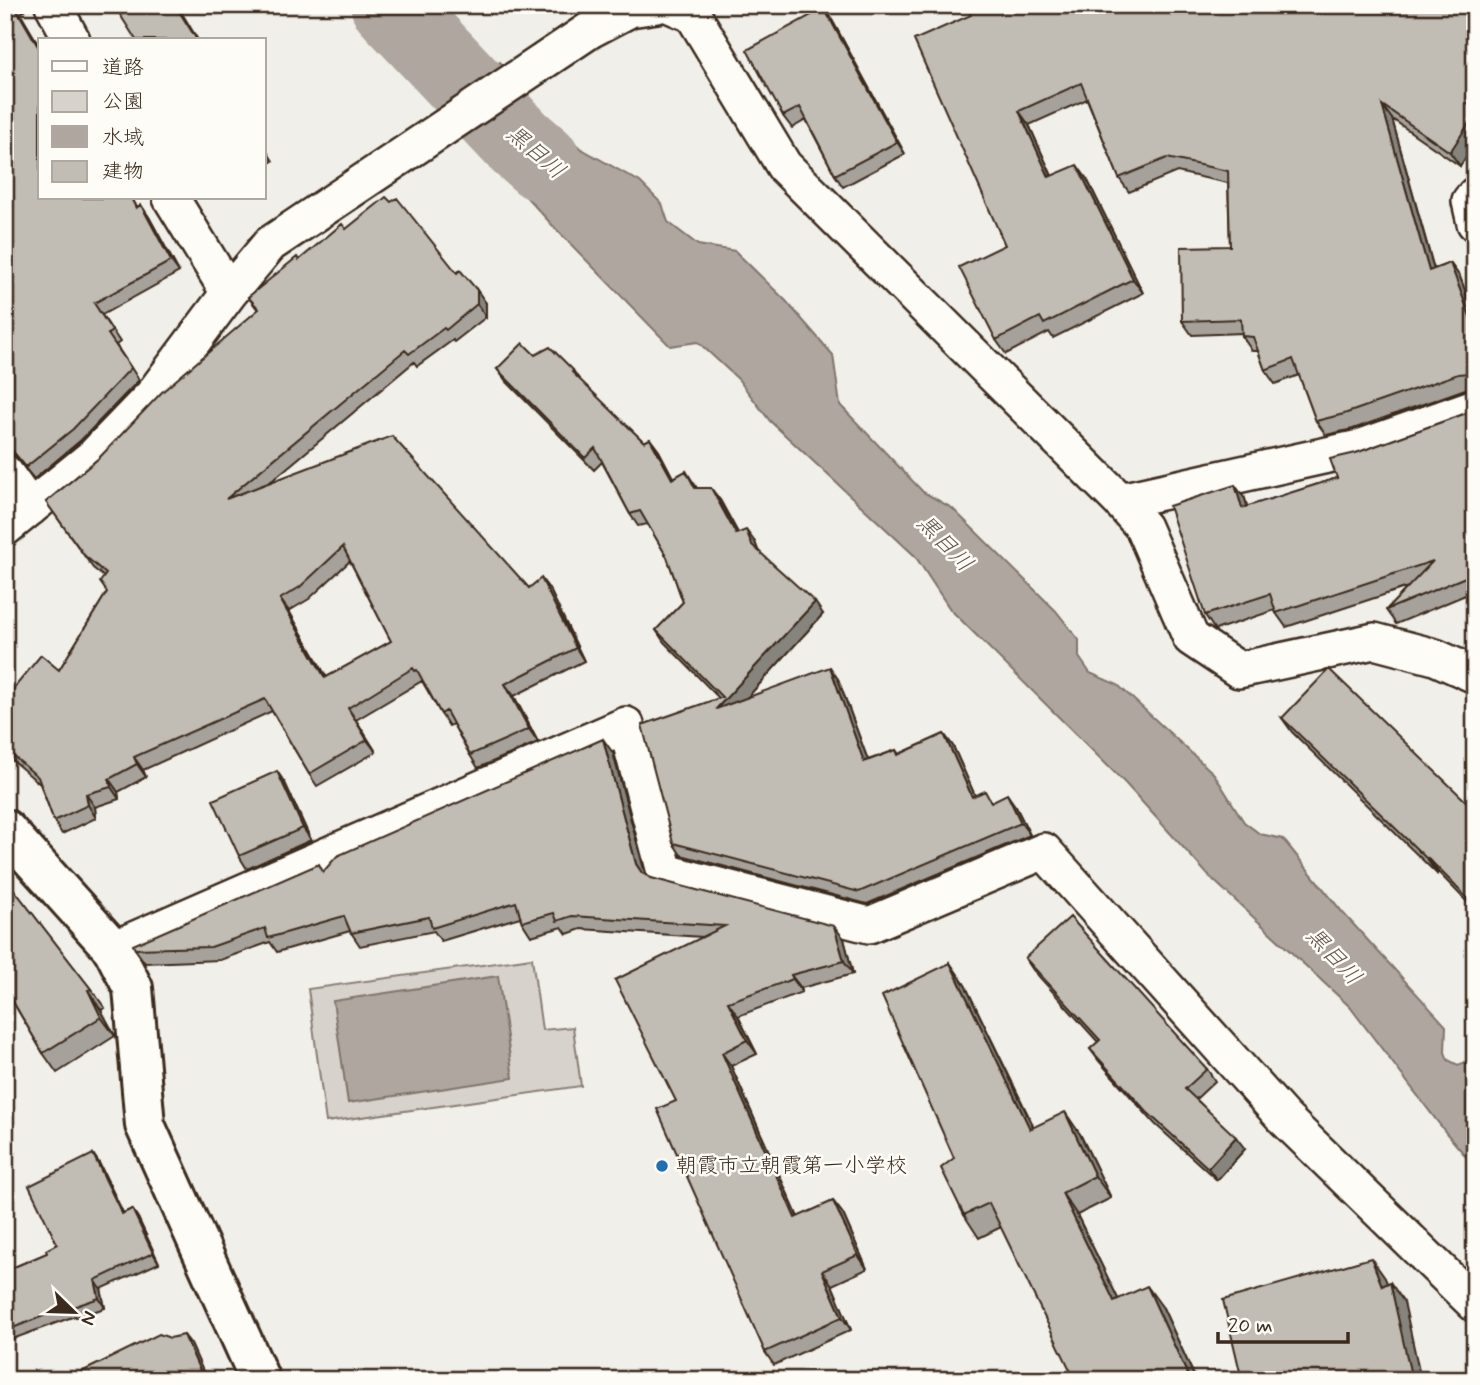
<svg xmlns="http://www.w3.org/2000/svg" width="1480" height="1385" font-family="Mynerve,'Klee One',sans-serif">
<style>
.green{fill:#d7d2cc;stroke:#897e75;stroke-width:2}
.water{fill:#aea69f;stroke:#80746b;stroke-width:2}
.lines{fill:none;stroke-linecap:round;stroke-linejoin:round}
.river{stroke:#aea69f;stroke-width:79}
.street-casing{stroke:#3b2a1e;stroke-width:40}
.secondary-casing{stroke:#3b2a1e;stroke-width:44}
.street{stroke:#fdfcf7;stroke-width:35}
.secondary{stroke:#fdfcf7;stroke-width:38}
.wall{fill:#a6a29b;stroke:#3b2a1e;stroke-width:2;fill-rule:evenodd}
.shaded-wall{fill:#87847e;stroke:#3b2a1e;stroke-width:2}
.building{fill:#c1bcb4;stroke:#3b2a1e;stroke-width:2;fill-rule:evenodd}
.poi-dot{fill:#1f6fb2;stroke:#fdfcf7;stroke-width:2.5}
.labels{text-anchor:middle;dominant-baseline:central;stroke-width:5;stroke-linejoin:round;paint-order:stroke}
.poi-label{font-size:21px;fill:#3b2a1e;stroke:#fdfcf7;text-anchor:start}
.water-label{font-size:23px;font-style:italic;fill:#63554b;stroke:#fdfcf7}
</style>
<rect width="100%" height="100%" fill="#f1efea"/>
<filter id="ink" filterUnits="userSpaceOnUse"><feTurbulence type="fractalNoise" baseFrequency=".0143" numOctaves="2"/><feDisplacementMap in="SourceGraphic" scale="14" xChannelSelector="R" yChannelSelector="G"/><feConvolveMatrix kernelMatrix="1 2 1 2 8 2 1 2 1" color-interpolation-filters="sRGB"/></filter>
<g filter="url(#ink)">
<!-- green -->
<path class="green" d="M532 958 542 1030 573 1027 581 1086 326 1122 308 989Z"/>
<!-- water -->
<path class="water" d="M500 62 546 117 580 148 640 182 662 204 668 222 698 245 735 251 786 301 833 355 840 405 923 492 952 508 1056 611 1079 640V657L1090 673 1118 685 1214 774 1244 822 1260 834 1283 839 1343 913 1446 1026 1445 1052 1448 1060 1458 1065 1475 1059V1167L1447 1134 1350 1007 1208 875 1125 783 950 609 915 556 770 421 738 379 698 342 670 346 554 227 439 102Z
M498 976 513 1078 348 1103 333 1001Z"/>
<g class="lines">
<!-- river -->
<path class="river" d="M390 5 520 143 542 162"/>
<defs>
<path id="street" d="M53 5 72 40
M670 5 693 15 784 166 1120 501 1359 448 1475 407
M1475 195 1470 201 1475 223
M171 198 229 293
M5 473 30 508
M1120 501 1143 527 1191 638 1239 670 1374 641 1435 657 1475 675
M5 528 95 455 152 396 229 293 270 244 590 30 630 9 657 5
M113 949 626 725 665 872 869 925 1044 851 1284 1118 1475 1304"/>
<path id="secondary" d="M5 829 113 949 133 988 145 1125 260 1380"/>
</defs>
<!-- street casing -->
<use href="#street" class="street-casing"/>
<!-- secondary casing -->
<use href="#secondary" class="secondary-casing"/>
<!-- street -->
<use href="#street" class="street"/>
<!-- secondary -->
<use href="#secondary" class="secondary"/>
</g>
<!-- wall -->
<path class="wall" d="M5 5H22L25 11 20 13 40 47V198H132L137 207 141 205 149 217 179 272 102 315 120 342 116 345 139 380 81 440 34 479 5 444Z
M1475 5 1460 166 1392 119 1434 269 1450 263 1460 277 1475 317V388H1468L1353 429 1326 435 1316 421 1299 375 1275 384 1265 370 1258 351H1252L1242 336V333L1192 335 1182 321 1230 246 1228 183 1177 172 1129 192 1119 178 1087 99 1029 125 1052 176 1087 179 1143 293 1053 338 1049 332 1006 354 996 340 1005 245 971 15Z
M824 8 832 20 905 154 843 187 835 175 806 120 792 128 783 116Z
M264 147 273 161 264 166Z
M346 229 457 273 486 303V317L454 342 453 340 417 366 414 362 269 483 529 588 550 590 584 661 514 696 538 742 478 768 470 755 453 724 449 726 441 714 422 681 356 720 376 752 317 786 309 774 272 711 143 770 146 777 118 792 119 799 95 807 96 818 62 834 54 821 40 784 5 754V699L59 670 107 592 104 577 93 568 46 502 99 458 258 310 248 297 299 260ZM350 561 391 641 326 677 289 611 309 599Z
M535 355 573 370 580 381 644 442 650 439 659 451 673 478 686 471 697 488 720 500 738 533 755 542 758 551 823 614 747 698 838 679 868 760 896 750 899 754 944 734 953 746 975 796 993 802 1016 807 1030 835 867 904 681 855 673 843 719 698 664 642 656 630 683 602 667 557 648 524 638 526 630 514 602 462 594 470 506 381 497 369Z
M1475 410V591L1396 624 1386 610 1408 587 1286 627 1276 613 1275 610 1215 630 1205 615 1245 499 1247 507 1337 478 1356 453Z
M1282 718 1475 810V910L1438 872 1437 874 1292 732Z
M613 753 645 875 651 878 844 939 853 974 801 988 802 992 738 1016 757 1054 731 1066 798 1217 833 1201 843 1214 867 1269 832 1285 851 1330 774 1365 765 1352 676 1101 702 937 581 929 567 934 562 927 531 936 522 922 520 917 441 941 434 931 360 946 350 931 277 952 270 942 220 960 145 963 135 949Z
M285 783 311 840 247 869 239 856Z
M5 878 91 989 105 1008 101 1010 115 1036 57 1073 43 1053 10 997Z
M1025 958 1207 1069 1215 1081 1196 1099 1245 1149 1217 1180 1155 1124 1099 1061 1090 1049 1098 1042 1033 970Z
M950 963 965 985 1034 1127 1080 1134 1111 1198 1077 1215 1118 1299 1163 1308 1196 1380 1001 1227 979 1238 964 1215 954 1158Z
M93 1154 99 1163 123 1213 132 1209 138 1218 159 1263 101 1289 105 1308 76 1317 75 1316 10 1340 5 1338V1271L47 1253 57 1244Z"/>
<!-- shaded-wall -->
<path class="shaded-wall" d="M14 5 40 47V50Z
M175 5H177L198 40H197Z
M824 8 832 20 905 154 897 142Z
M1475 93V143L1460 166 1450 152 1467 104Z
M1382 105 1392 119 1438 285 1429 271Z
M1019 111 1029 125 1059 192 1049 177Z
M1077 165 1087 179 1143 293 1133 279Z
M141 205 149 217 179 272 171 261Z
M1450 263 1460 277 1475 317V330Z
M477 290 486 303V317L477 304Z
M650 439 659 451 680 491 672 479Z
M1235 485 1245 499 1252 522 1242 508Z
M711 488 720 500 745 546 736 534Z
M746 530 755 542 761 558 752 545Z
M541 578 550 590 584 661 576 648Z
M280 599 289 611 334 690 325 678Z
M815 602 823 614 725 722 716 709Z
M830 667 838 679 873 774 864 762Z
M505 684 514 696 538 742 529 729Z
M348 708 356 720 376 752 367 740Z
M944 734 953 746 981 809 972 797Z
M603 739 613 753 646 877 651 887 636 864Z
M134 757 143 770 146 777 137 764Z
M277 771 285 783 311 840 303 828Z
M109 779 118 792 119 799 111 787Z
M86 794 95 807 96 818 88 805Z
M1007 794 1016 807 1030 835 1021 823Z
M1428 858 1438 872 1437 874 1427 859Z
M834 926 844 939 853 974 844 961Z
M950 963 965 985 1045 1152 1030 1129Z
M791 975 801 988 802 992 793 979Z
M5 986 10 993 5 1051Z
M88 990 101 1010 115 1036 101 1017Z
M728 1002 738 1016 757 1054 747 1040Z
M722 1053 731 1066 804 1232 795 1218Z
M1065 1112 1080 1134 1111 1198 1095 1176Z
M1236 1137 1245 1149 1217 1180 1208 1168Z
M93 1154 99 1163 128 1223 122 1214Z
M1062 1193 1077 1215 1130 1323 1114 1301Z
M833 1201 843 1214 867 1269 858 1255Z
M132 1209 138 1218 159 1263 153 1253Z
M1371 1258 1385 1278 1394 1300 1390 1282 1404 1302 1421 1380H1412L1382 1286Z
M822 1271 832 1285 851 1330 842 1317Z
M95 1280 101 1289 105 1308 99 1298Z
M1147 1286 1163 1308 1196 1380H1190Z
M184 1335 191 1344 207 1380H204Z"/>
<!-- building -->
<path class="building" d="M5 5H14L40 50V198H131L136 208 141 205 171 261 94 303 112 331 108 334 131 368 73 429 26 467 5 442Z
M114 5H175L197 40H136Z
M967 5H1475V93L1467 104 1475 109V114L1450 152 1382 105 1429 271 1450 263 1475 330V376L1469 373 1458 374 1344 414 1316 421 1293 359 1265 370 1253 337 1242 336 1241 319 1182 321 1181 247 1230 246 1228 171 1167 158 1119 178 1081 83 1019 111 1049 177 1077 165 1133 279 1044 324 1040 317 996 340 959 267 1005 245 914 40 971 15Z
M824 8 897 142 835 175 800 107 783 116 747 50Z
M386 197 391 202 397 198 457 273 460 270 477 290V304L446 330 444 328 409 354 405 350 226 499 392 436 529 588 541 578 576 648 505 684 529 729 470 755 446 711 441 714 417 670 415 671 413 668 348 708 367 740 309 774 265 699 134 757 137 764 109 779 111 787 86 794 88 805 54 821 38 777 5 749V699L41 655 59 670 107 592 100 582 106 574 85 556 46 502 99 458 162 392 259 309 248 297 297 257 299 260 342 224 346 229ZM343 547 391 641 325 678 280 599 300 587Z
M523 343 535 355 550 347 573 370 572 372 644 442 650 439 672 479 686 471 695 488H711L736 534 746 530 752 545 815 602 716 709 830 667 864 762 896 750 898 755 944 734 972 797 985 791 991 802 1007 794 1021 823 859 892 673 843 642 725 722 697 656 630 683 602 667 557 640 511 630 514 595 448 585 458 497 369Z
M1475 410V573L1386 610 1433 561 1276 613 1270 594 1205 615 1169 506 1235 485 1242 508 1337 478 1330 459 1356 453Z
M1329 669 1475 810V906L1428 858 1427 859 1282 718Z
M603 739 636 864 642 873 651 878 834 926 844 961 791 975 793 979 728 1002 747 1040 722 1053 795 1218 833 1201 858 1255 822 1271 842 1317 765 1352 657 1109 676 1101 615 980 725 926 572 916 557 921 554 913 522 922 516 902 432 928 429 917 351 933 344 916 268 938 265 928 211 947 135 949 133 945 319 864 323 872 337 856Z
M277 771 303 828 239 856 213 800Z
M5 878 91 989 88 990 101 1017 43 1053 5 988Z
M1070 917 1207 1069 1185 1089 1236 1137 1208 1168 1147 1112 1090 1049 1100 1040 1025 958Z
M950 963 1030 1129 1065 1112 1095 1176 1062 1193 1114 1301 1147 1286 1190 1380H1075L989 1203 964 1215 941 1168 954 1158 882 996Z
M93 1154 122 1214 132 1209 153 1253 95 1280 99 1298 70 1308 69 1306 5 1331V1271L47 1253 46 1250 57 1244 29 1186Z
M1371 1258 1382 1286 1390 1282 1412 1380H1242L1223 1300Z
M159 1334 170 1338 184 1335 204 1380H65Z"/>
</g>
<!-- markers -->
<circle class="poi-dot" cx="662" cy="1166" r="7"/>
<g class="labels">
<!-- poi labels -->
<g class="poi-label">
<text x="676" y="1166">朝霞市立朝霞第一小学校</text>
</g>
<!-- water labels -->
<g class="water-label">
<text transform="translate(535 153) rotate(41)">黒目川</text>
<text transform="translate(944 544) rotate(46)">黒目川</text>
<text transform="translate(1333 957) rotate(47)">黒目川</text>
</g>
</g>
<!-- margin -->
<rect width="1480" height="1385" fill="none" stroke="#fdfcf7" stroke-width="28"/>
<rect x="14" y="14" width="1452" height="1357" fill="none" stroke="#3b2a1e" stroke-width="2.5" filter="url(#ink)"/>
<!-- legend -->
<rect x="38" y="38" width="228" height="161" fill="#fdfcf7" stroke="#afa8a0" stroke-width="2"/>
<rect x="52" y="61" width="35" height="10" fill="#fdfcf7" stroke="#afa8a0" stroke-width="2"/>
<text x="102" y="74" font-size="21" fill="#3b2a1e">道路</text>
<rect x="52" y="91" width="35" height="21" fill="#d7d2cc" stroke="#afa8a0" stroke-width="2"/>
<text x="102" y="108" font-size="21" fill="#3b2a1e">公園</text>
<rect x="52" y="126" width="35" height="21" fill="#aea69f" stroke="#afa8a0" stroke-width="2"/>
<text x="102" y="144" font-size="21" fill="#3b2a1e">水域</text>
<rect x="52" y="161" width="35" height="21" fill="#c1bcb4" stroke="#afa8a0" stroke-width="2"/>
<text x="102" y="178" font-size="21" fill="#3b2a1e">建物</text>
<!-- north arrow -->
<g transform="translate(74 1312) rotate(113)" stroke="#fdfcf7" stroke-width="5" paint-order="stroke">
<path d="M0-5L12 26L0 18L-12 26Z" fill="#3b2a1e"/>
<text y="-10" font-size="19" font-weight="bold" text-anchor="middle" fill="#3b2a1e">N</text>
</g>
<!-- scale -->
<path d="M1218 1332v10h130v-10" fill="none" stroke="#3b2a1e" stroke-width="3.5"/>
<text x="1228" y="1332" font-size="21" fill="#3b2a1e" stroke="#fdfcf7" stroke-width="5" paint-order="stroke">20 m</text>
</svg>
